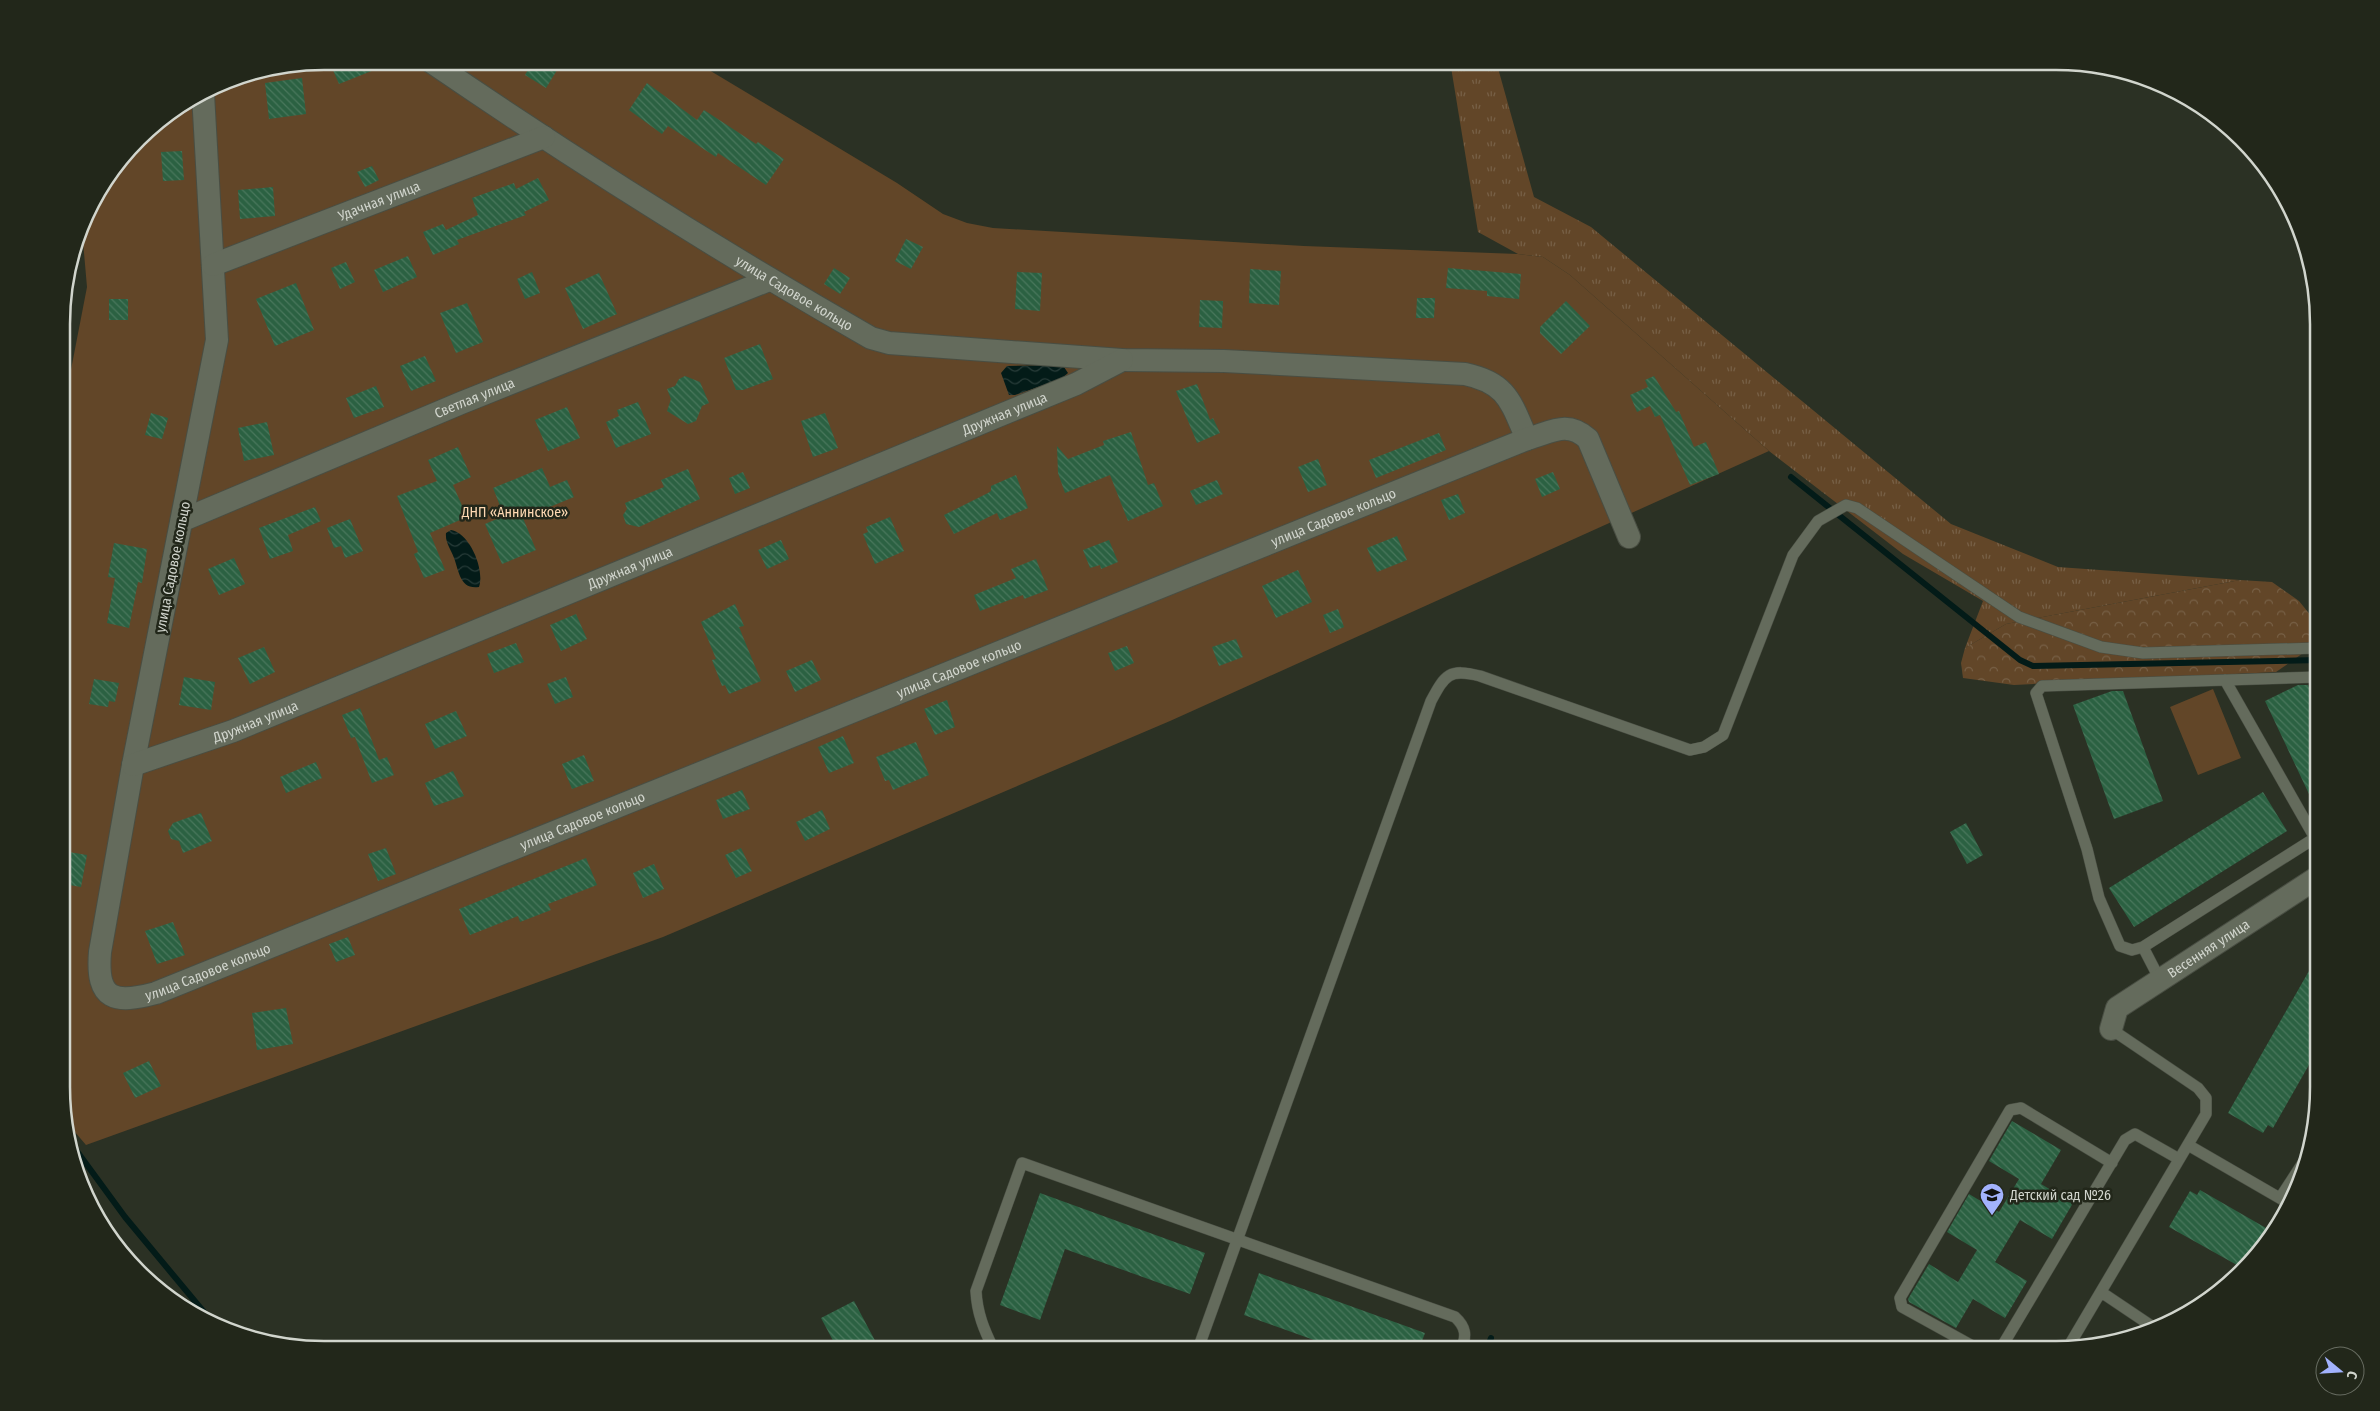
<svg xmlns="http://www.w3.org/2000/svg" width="2380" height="1411" font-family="'Fira Sans Condensed',sans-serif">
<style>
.grass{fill:url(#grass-tufts)}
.forest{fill:url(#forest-crowns)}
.green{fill:#624628}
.water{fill:url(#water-waves)}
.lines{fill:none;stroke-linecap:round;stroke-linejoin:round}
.stream{stroke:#031b18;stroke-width:6}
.building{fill:url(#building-back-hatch)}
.lane-casing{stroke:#494e43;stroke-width:12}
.street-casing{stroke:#494e43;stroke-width:24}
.lane{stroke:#646b5c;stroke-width:11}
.street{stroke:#646b5c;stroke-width:22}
.labels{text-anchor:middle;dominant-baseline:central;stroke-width:5;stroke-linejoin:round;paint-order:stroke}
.street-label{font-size:14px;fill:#d1d5cd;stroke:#22271a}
.park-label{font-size:14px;fill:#fed9b3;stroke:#22271a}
.poi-label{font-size:14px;fill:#d1d5cd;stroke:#22271a;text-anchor:start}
.rim{fill:none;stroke:#d1d5cd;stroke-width:2.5}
</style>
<defs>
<pattern id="grass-tufts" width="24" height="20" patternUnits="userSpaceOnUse" patternTransform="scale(1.25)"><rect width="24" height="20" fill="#624628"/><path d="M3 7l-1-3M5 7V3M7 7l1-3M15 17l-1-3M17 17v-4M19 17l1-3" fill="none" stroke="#776046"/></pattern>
<pattern id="forest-crowns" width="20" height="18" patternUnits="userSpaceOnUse" patternTransform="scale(1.25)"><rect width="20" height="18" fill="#624628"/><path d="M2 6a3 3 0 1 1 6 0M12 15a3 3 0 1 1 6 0" fill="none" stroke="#776046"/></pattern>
<pattern id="water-waves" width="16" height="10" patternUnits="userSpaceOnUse" patternTransform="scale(1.25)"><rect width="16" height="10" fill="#031b18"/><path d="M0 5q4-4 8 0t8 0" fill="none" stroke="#273b38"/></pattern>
<pattern id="building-back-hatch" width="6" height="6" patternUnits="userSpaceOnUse" patternTransform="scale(1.25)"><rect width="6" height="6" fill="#2b6142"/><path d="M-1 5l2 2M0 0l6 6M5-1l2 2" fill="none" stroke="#49775c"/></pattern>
</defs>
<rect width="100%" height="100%" fill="#2b3124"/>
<!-- grass -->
<path class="grass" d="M1450 61H1496L1534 197 1591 227 1951 524 2058 567 2240 580 2006 624 1965 648 1983 601 1903 554 1769 451 1570 275 1543 257 1518 254 1478 232Z"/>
<!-- forest -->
<path class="forest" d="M2240 580 2272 582 2299 601 2316 622 2309 649 2276 672 2014 685 1963 678 1961 663 1965 648 2006 624Z"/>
<!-- green -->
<path class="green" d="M324 61H694L897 183 943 214 967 223 993 228 1304 246 1518 254 1543 257 1570 275 1769 451 1170 721 663 937 86 1145 63 1118V411L87 287 82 230 88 208 151 127 224 81Z
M2213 689 2241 758 2198 775 2170 707Z"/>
<!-- water -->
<path class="water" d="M1054 365 1064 367 1068 373 1061 379 1015 395H1009L1001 373 1007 366Z
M451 530C470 533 485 570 479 587 460 590 459 571 454 558 451 549 445 543 446 533Z"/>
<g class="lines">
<!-- stream -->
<path class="stream" d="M1791 477 2020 660 2033 666 2318 660
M68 1139 125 1217 213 1323
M1487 1349 1491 1338"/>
</g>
<!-- building -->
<path class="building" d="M329 61H394V62L339 84Z
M533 61H550L559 67 546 88 525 75Z
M302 78 306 114 269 119 265 83Z
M647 83 697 120 704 110 756 144 758 142 784 159 766 185 718 153 716 157 668 126 662 134 629 110Z
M182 151 184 180 163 181 161 152Z
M372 166 379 180 365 187 357 172Z
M538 178 549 200 524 212 526 215 457 240 459 244 433 255 423 232 443 224 446 230 478 215 472 198 514 183 516 189Z
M273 187 275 216 240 219 238 190Z
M906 239 923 247 911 269 895 261Z
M408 256 417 277 383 292 374 270Z
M346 262 355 282 340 289 331 268Z
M834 268 850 278 840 294 824 284Z
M1448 268 1521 274 1519 299 1487 296V291L1446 288Z
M1250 269 1281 271 1279 305 1249 303Z
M532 272 540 293 525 299 517 279Z
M1017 272 1042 273 1040 311 1015 309Z
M599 273 617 314 583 329 565 288Z
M296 283 314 330 275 346 256 299Z
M1417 298H1435L1434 318H1416Z
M109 299H128V320H109Z
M1200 300 1223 301 1222 328 1199 327Z
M1566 301 1590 326 1561 354 1540 333V327Z
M467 303 483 342 456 353 440 313Z
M760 344 773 379 743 390H736L724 358Z
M425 356 436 381 411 391 400 366Z
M685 376 700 382 709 403 702 406 696 421 688 424 667 411 671 399 667 389 675 386 679 379Z
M1654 376 1676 412 1679 411 1694 447 1706 442 1719 474 1690 485 1660 415 1655 417 1650 406 1637 412 1630 395 1648 387 1645 380Z
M1197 384 1210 420 1213 418 1220 433 1197 443 1176 391Z
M376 386 384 407 354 418 346 398Z
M638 402 651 434 616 448 606 422 619 416 617 410Z
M567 407 580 438 548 451 535 420Z
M151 413 168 418 162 439 145 435Z
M825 413 838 448 813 457 801 421Z
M267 422 274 455 244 461 238 428Z
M1131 432 1148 485 1154 483 1163 506 1128 521 1110 475 1065 493 1058 473 1057 446 1068 459 1104 445 1103 441Z
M1439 433 1446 450 1376 478 1369 460Z
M458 447 471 477 453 485 467 517 430 533 445 570 424 578 414 554 418 552 397 496 437 481 428 460Z
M1318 459 1327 485 1308 492 1298 467Z
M542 468 550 487 567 480 574 497 523 518 536 550 502 564 485 524 504 516 493 488Z
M688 469 700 499 639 527 626 524 623 515 627 509 625 503 664 487 661 480Z
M743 472 750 488 735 494 729 478Z
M1553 472 1560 489 1542 497 1535 479Z
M1016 475 1028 508 1000 520 997 513 954 534 944 515 988 493 991 491V486Z
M1217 480 1223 494 1196 505 1190 491Z
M1458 494 1465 513 1449 520 1441 500Z
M315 507 321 521 288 535 293 551 270 559 259 528Z
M890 517 904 551 875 564 863 534 868 532 866 527Z
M350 519 363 551 345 558 341 546 334 548 327 528Z
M1397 536 1407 560 1377 572 1367 548Z
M781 540 789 559 767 569 758 550Z
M1109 540 1118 562 1101 569 1100 565 1090 568 1083 550Z
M114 543 147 549 142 583 138 582 129 628 107 623 115 578 108 577Z
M234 558 245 584 219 595 208 569Z
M1036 559 1048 590 1024 599 1023 595 980 611 974 595 1016 578 1011 569Z
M1298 570 1312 602 1276 618 1262 586Z
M735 604 744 626 739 627 761 681 729 694 725 685 722 686 712 660 716 659 701 622Z
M1338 609 1344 627 1330 633 1323 615Z
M576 614 587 639 561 651 550 625Z
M1236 639 1243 657 1219 666 1212 647Z
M516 643 524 662 494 673 487 654Z
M1127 646 1134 663 1115 671 1108 653Z
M264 647 275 672 250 684 238 658Z
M812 660 821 680 795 692 786 671Z
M184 677 215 682 211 710 179 705Z
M566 677 573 697 555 704 547 684Z
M94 679 119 683 115 702 109 701 108 707 89 704Z
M2298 685H2308L2318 707V813L2265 701Z
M2112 691H2123L2163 801 2114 819 2073 705Z
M947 700 955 727 935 735 924 709Z
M360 708 379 760 387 757 394 775 372 783 355 737 351 738 342 715Z
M456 711 467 736 435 749 425 724Z
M843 736 854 763 829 773 818 747Z
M916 742 929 775 893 790 889 780 885 781 876 757Z
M584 755 594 781 572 789 562 764Z
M316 762 322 778 286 793 280 777Z
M453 771 464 796 434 806 425 783Z
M742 790 750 809 723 819 716 800Z
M2263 792 2287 831 2134 927 2109 888Z
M822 810 830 829 805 841 796 822Z
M201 813 212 841 183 853 179 841 171 839 168 831 173 823Z
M1966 823 1983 855 1967 864 1950 832Z
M386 848 396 874 378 881 368 854Z
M741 848 752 871 736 878 725 855Z
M63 851 87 855 81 887 63 884Z
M586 858 597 885 548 904 551 910 520 922 518 916 470 935 459 909Z
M654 864 664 889 643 898 633 873Z
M173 922 185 955 157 964 145 931Z
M348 937 355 955 336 962 329 944Z
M2318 955V1049L2273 1128 2268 1125 2263 1133 2228 1113Z
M286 1008 293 1044 257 1050 252 1013Z
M149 1061 161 1086 135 1098 123 1073Z
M2012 1121 2061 1150 2041 1184 2073 1203 2052 1239 2020 1220 1995 1262 2027 1281 2005 1318 1973 1299 1956 1328 1909 1302 1908 1299 1929 1264 1958 1282 1977 1250 1947 1232 1969 1194 1999 1212 2019 1179 1989 1161Z
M2200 1190 2273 1232 2244 1269 2169 1227 2190 1191 2197 1195Z
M1040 1193 1205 1253 1190 1294 1065 1249 1040 1320 1000 1305Z
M1259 1273 1425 1333 1419 1349H1339L1244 1315Z
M854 1301 880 1350H838L821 1318Z"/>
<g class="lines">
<defs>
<path id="lane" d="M2318 677 2042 686 2036 693 2087 849 2099 898 2120 946 2132 950 2143 947 2315 838 2318 839
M2225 680 2315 838
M2143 947 2160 980
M2188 1145 2290 1204
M2280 1198 2308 1155
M2101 1292 2156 1329
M1198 1349 1431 701C1445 675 1449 668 1480 676L1690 750 1704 747 1723 735 1793 555 1818 521 1846 505 1857 508 2019 617 2101 647 2143 653 2318 648
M1978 1349 1902 1307 1900 1298 2010 1110 2021 1108 2112 1163
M1999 1349 2001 1348 2125 1140 2135 1134 2179 1159
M2067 1349 2206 1114V1098L2198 1088 2111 1029
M994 1350C984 1330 977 1313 976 1291L1022 1163 1455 1317C1466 1327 1467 1336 1461 1349"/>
<g id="street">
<path id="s1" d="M430 61C573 159 721 252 871 338L889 343 1122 360 1224 361 1465 374C1508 383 1511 403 1527 439"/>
<path id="s2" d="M203 94 217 340 133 765 100 952C96 1001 115 1004 156 993L1527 439C1552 432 1567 420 1588 439L1629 537"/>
<path id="s3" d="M213 265 544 137"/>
<path id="s4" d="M183 520 461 403 769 280"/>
<path id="s5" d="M133 765 233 731 1076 384 1122 360"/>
<path id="s6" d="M2111 1029 2117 1008 2318 877"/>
</g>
</defs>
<!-- lane casing -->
<use href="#lane" class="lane-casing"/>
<!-- street casing -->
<use href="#street" class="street-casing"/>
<!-- lane -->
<use href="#lane" class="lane"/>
<!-- street -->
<use href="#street" class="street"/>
</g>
<!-- icons -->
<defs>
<symbol id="school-pin" viewBox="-11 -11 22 30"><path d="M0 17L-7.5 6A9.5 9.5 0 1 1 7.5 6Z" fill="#a2b2fd" stroke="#22271a"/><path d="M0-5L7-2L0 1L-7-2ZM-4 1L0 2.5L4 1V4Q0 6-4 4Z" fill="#111"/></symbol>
</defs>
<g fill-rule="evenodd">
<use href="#school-pin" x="1978" y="1181" width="28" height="38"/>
</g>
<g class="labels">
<!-- street labels -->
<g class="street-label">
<text stroke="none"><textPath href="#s3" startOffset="178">Удачная улица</textPath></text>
<text stroke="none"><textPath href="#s1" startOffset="432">улица Садовое кольцо</textPath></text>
<text stroke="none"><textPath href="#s4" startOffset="316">Светлая улица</textPath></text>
<text stroke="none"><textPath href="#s5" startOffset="940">Дружная улица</textPath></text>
<text stroke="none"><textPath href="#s2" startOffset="2232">улица Садовое кольцо</textPath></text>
<text transform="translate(173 567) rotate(-79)">улица Садовое кольцо</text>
<text stroke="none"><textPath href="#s5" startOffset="535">Дружная улица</textPath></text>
<text stroke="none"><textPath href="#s2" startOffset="1828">улица Садовое кольцо</textPath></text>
<text stroke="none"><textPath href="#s5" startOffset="130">Дружная улица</textPath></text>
<text stroke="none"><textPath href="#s2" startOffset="1422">улица Садовое кольцо</textPath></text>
<text stroke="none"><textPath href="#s6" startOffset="131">Весенняя улица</textPath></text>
<text stroke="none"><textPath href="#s2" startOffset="1018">улица Садовое кольцо</textPath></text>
</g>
<!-- park labels -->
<g class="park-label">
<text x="515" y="512">ДНП «Аннинское»</text>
</g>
<!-- poi labels -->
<g class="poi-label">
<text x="2010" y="1195">Детский сад №26</text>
</g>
</g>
<!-- crop -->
<path d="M0 0H2380V1411H0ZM324 70H2056A254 254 0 0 1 2310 324V1087A254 254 0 0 1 2056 1341H324A254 254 0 0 1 70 1087V324A254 254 0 0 1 324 70Z" fill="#22271a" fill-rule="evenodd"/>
<path class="rim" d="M324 70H2056A254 254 0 0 1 2310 324V1087A254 254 0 0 1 2056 1341H324A254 254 0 0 1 70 1087V324A254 254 0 0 1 324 70Z"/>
<!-- north arrow -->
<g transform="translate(2340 1371) rotate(108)"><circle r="24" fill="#22271a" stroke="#686d62"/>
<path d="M0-4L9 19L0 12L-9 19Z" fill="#a2b2fd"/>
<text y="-8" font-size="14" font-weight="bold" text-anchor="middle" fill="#d1d5cd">С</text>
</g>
</svg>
